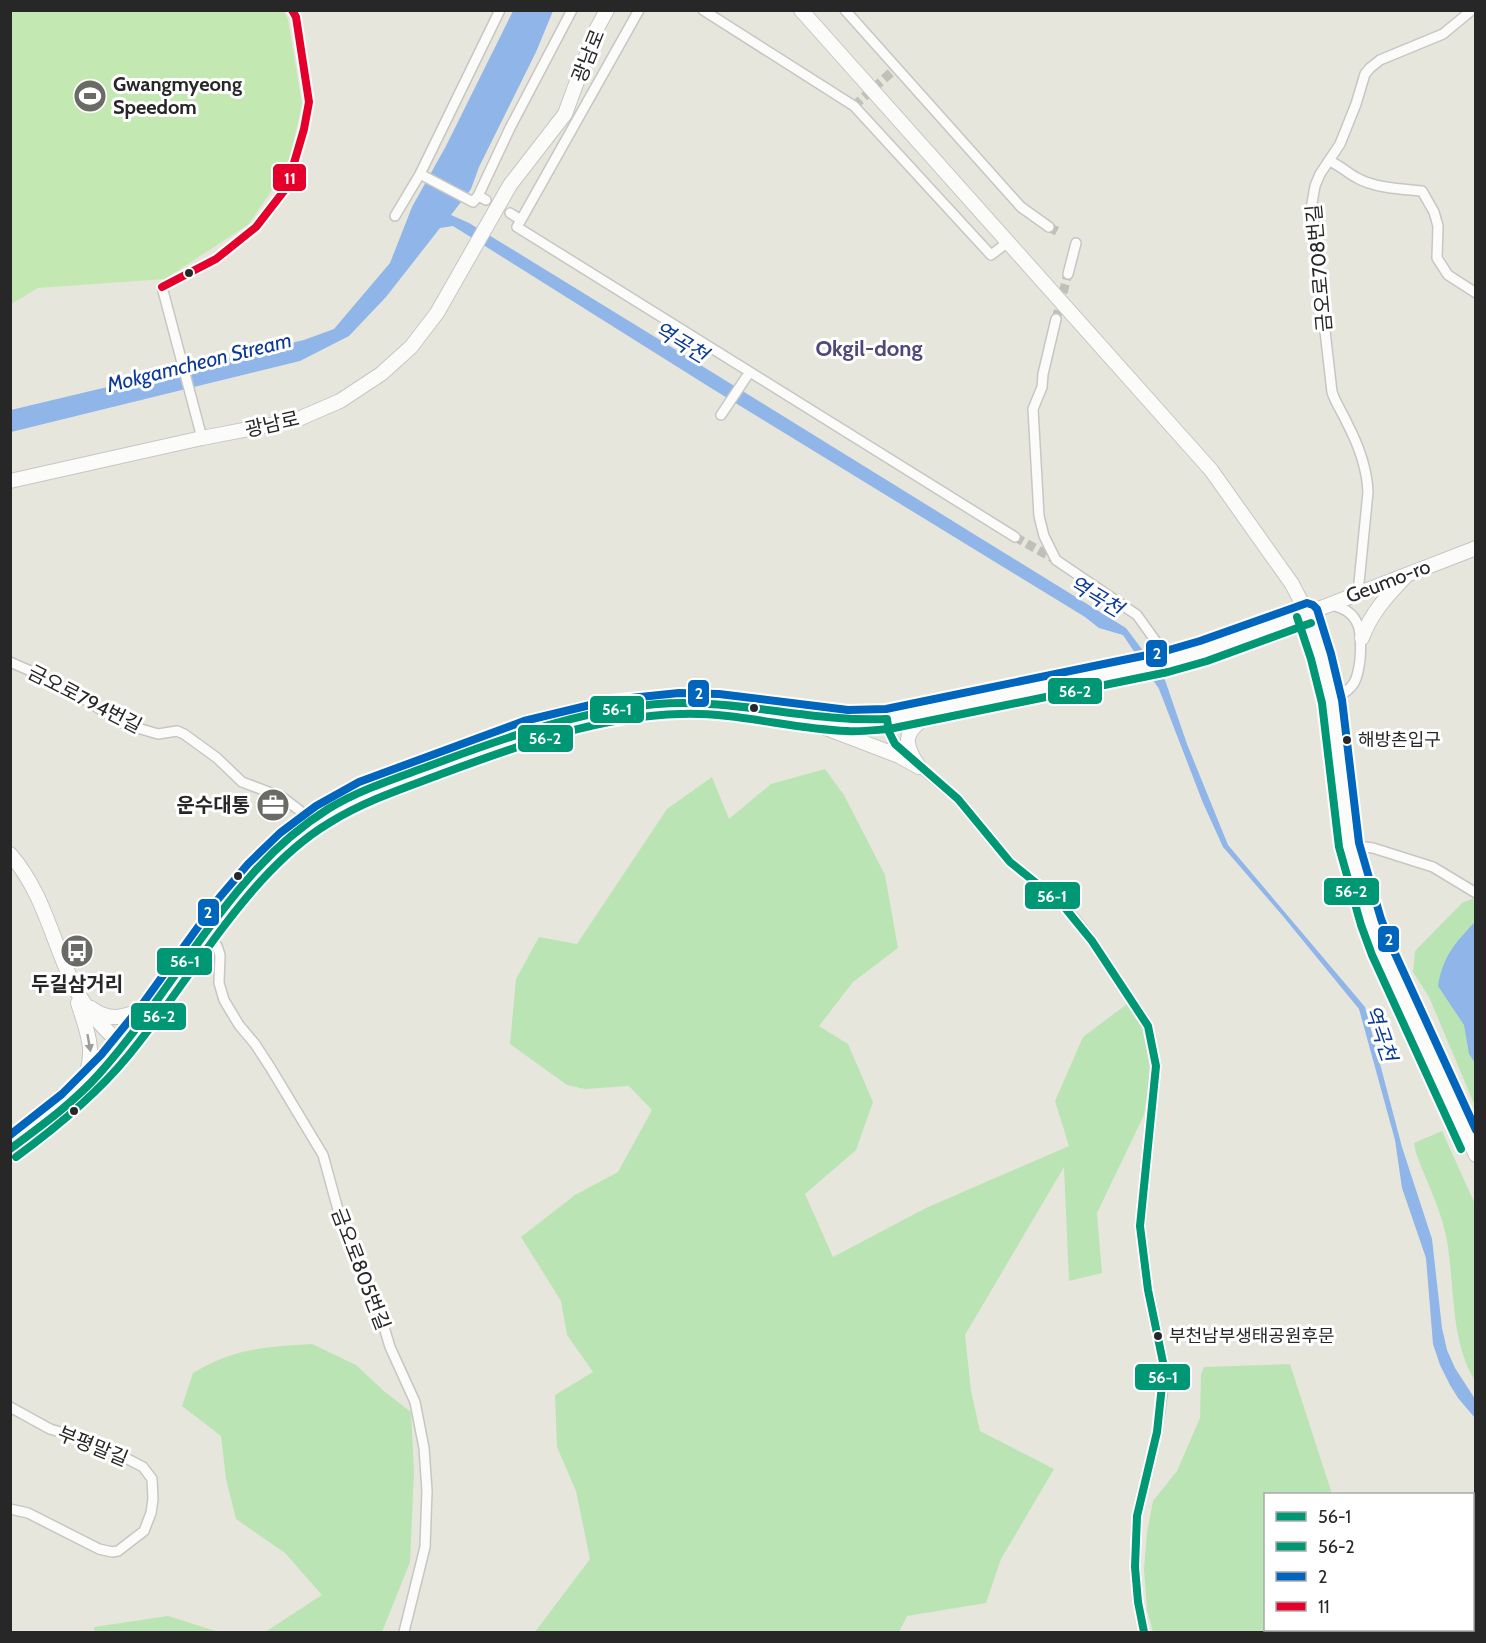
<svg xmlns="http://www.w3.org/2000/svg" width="1486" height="1643" font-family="Cabin,'Noto Sans KR',sans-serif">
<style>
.green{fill:#bae4b4}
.pitch{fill:#c3e8b2}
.water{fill:#8fb5e9}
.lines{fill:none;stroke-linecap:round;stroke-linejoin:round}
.street-tunnel{stroke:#c1c0b8;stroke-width:9;stroke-dasharray:9 4.5;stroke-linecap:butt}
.street-casing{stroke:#c7c6c5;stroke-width:12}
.secondary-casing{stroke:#c7c6c5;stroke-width:16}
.street{stroke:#fbfbfa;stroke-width:9}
.secondary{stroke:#fbfbfa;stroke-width:14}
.bus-1-casing{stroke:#fff;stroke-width:12}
.bus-2-casing{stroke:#fff;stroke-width:12}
.bus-3-casing{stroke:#fff;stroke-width:12}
.bus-4-casing{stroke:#fff;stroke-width:12}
.bus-1{stroke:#009775;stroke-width:8}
.bus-2{stroke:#009775;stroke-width:8}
.bus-3{stroke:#0065bd;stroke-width:8}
.bus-4{stroke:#e4002b;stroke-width:8}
.oneway{fill:#9c9c9b}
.bus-dot{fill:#272727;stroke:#fff;stroke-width:2}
.labels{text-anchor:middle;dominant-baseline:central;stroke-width:6;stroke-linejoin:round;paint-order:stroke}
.bus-label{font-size:18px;fill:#272727;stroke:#fff;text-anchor:start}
.street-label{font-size:20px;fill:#272727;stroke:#fff}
.poi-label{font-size:20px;font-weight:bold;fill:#272727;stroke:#fff;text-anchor:start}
.water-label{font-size:21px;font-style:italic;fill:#0b3a98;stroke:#fff}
.quarter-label{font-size:22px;font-weight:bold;fill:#4f4878;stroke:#fff}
.line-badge{stroke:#fff;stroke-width:2}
.badge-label{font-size:16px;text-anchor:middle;font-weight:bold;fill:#fff}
</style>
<rect width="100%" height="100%" fill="#e7e6dc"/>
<!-- green -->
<path class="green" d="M825 769 844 795 885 875 898 948 853 982 819 1026 848 1044 873 1102 856 1150 805 1194 833 1257 926 1208 1069 1146 1055 1101 1083 1037 1127 1004 1142 1026 1149 1045 1150 1074 1144 1115 1097 1213 1102 1273 1069 1281 1064 1167 965 1335 971 1391 980 1431 1054 1469 1001 1559 986 1603 907 1616 899 1632H535L590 1559 576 1491 557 1447 555 1395 593 1372 567 1335 561 1301 521 1237 575 1195 618 1172 652 1110 629 1086 585 1089 567 1085 510 1044 516 979 539 937 577 944 667 809 712 777 729 819 771 784Z
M1472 899 1475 900V1106L1429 997 1413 972 1415 951 1462 903Z
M1442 1131 1475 1204V1381C1450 1339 1455 1288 1447 1241 1442 1211 1426 1181 1416 1153L1414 1143Z
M312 1344 356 1365 385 1392 411 1412 414 1472 410 1562 382 1632H265L322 1595 285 1553 236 1519 226 1479 221 1436 182 1406 193 1373C234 1348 265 1347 312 1344Z
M1290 1364 1332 1494H1266V1630H1375L1376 1632H1153L1147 1610 1144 1569 1147 1533 1153 1501 1177 1471 1200 1418 1201 1374 1204 1367Z
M168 1616 219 1632H95L94 1627Z"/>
<!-- pitch -->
<path class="pitch" d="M11 10 284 11 288 20 302 104 288 166 249 224 165 279 38 288 11 304Z"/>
<!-- water -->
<path class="water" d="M513 11H553L536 52 479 167 471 189 451 215 469 223C689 357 907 493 1126 628L1165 680 1187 744 1228 845 1365 1007 1402 1147 1432 1239 1442 1328 1447 1350 1455 1368 1475 1399V1418L1458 1398 1450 1385 1440 1365 1433 1344 1426 1258 1402 1188 1395 1140 1359 1009 1282 915 1223 847 1203 803 1159 689 1123 635 1099 628 1085 617 711 388 453 226 440 228 386 297 349 336 300 361 11 432V410L304 340 334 329 390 263 412 207 446 146Z
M1475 922V1063L1469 1054 1464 1025 1438 986C1443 956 1455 943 1475 922Z"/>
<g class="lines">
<!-- street-tunnel -->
<path class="street-tunnel" d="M854 106 896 68
M1049 227 1060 233
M1056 319 1068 274
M1015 537 1056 560"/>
<defs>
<path id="street" d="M639 10 517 227 1015 537
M703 10 854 106 991 255 1008 242
M845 10 1021 207 1049 227
M1329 161C1340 165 1347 173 1357 178 1375 188 1401 189 1422 191L1434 212 1438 226 1437 258 1448 275 1476 293
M420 174 473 202 478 196 486 200
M478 196 510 128 572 10
M510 213 521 220
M395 216 420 174 500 10
M1068 274 1076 243
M162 287 202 438
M1056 319 1043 374 1042 387 1033 409 1039 516 1044 536 1056 560 1137 615 1170 661
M721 415 749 373
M1358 593 1368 492C1367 468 1358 444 1347 423 1342 412 1336 404 1332 392L1311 209 1315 186 1320 174 1340 144 1356 104 1365 74 1370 68 1380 60 1443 34 1472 10
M1331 605C1362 611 1362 634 1360 660 1359 668 1358 676 1354 683 1349 691 1340 696 1332 701
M10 662 58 683 124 724 158 734 177 731 184 734 217 758 242 782 282 797 312 820
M887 719 889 732 895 744 904 753 958 799 1010 862 1061 903 1075 919 1092 941 1148 1026 1156 1066 1140 1226 1148 1290 1164 1367 1163 1387 1157 1432 1137 1516 1135 1567 1138 1602 1144 1632
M1349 845 1373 848 1433 867 1476 893
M206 932 217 946 220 955 219 983 224 1000 239 1025 255 1044 270 1067 323 1155 340 1217 353 1250 375 1297 390 1347 415 1402 424 1448 427 1491 425 1547 404 1632
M10 1407 50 1429 95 1442 143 1467 152 1479 153 1499 151 1513 144 1531 118 1551 112 1552 99 1549 28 1513 10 1509"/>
<path id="secondary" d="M801 10 1211 470 1292 584 1307 613 1320 650 1332 701 1349 845 1371 922 1382 951 1476 1155
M10 481 202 438 296 420 340 401 381 374 411 347 437 313 510 185 565 114 595 32 607 10
M1362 638C1371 613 1387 596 1405 577
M810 722 899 756 919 767
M918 765C900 739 907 731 930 713
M10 854C44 893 52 941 74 986 86 1010 103 1028 123 1046
M78 1003C90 1040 96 1051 82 1089
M91 1008C112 1024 130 1016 150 1004
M10 1149C51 1118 89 1087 121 1048 199 953 245 846 363 792 462 751 573 706 681 703 737 701 793 715 848 721L887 719 932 711 1170 661 1267 629 1476 548"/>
</defs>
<!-- street casing -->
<use href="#street" class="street-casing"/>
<!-- secondary casing -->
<use href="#secondary" class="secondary-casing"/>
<!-- street -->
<use href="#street" class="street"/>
<!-- secondary -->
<use href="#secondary" class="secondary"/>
<defs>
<path id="bus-1" d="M10 1149C41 1126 73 1103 99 1074 156 1010 198 934 256 870 277 847 301 826 328 809 359 790 394 779 429 766 506 737 600 703 683 703 752 703 818 722 887 719L889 732 895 744 958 799 1010 862 1061 903 1092 941 1148 1026 1156 1066 1140 1226 1148 1290 1164 1367 1157 1432 1137 1516 1135 1567 1138 1602 1144 1632"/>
<path id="bus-2" d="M1297 617 1311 659 1322 703 1339 847 1361 925 1372 955 1461 1149
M16 1157C57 1127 96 1095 128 1056 175 999 212 935 261 881 281 859 304 838 329 823 364 801 404 788 444 773 520 745 598 716 681 714 737 712 791 729 847 731 861 732 875 730 889 729L1168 672 1207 661 1311 623"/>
<path id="bus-3" d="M10 1135 62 1094 101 1055 141 1006 219 898 248 864 280 833 316 806 359 782 524 721 611 700 679 693 719 694 848 710 886 709 1162 652 1200 641 1307 603 1313 605 1317 609 1331 654 1342 700 1359 843 1381 919 1392 947 1476 1130"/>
<path id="bus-4" d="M162 287 216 259 256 227 287 187 304 129 309 102 296 17 292 10"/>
</defs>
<!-- bus-1 casing -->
<use href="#bus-1" class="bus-1-casing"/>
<!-- bus-2 casing -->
<use href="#bus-2" class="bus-2-casing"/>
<!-- bus-3 casing -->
<use href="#bus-3" class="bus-3-casing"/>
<!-- bus-4 casing -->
<use href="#bus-4" class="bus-4-casing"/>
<!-- bus-1 -->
<use href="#bus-1" class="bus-1"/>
<!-- bus-2 -->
<use href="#bus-2" class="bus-2"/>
<!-- bus-3 -->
<use href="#bus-3" class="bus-3"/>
<!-- bus-4 -->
<use href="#bus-4" class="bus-4"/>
</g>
<!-- one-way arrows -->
<defs><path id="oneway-solid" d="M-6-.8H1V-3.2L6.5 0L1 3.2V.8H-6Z" transform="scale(1.5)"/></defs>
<use class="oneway" href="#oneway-solid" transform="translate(89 1043) rotate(80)"/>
<!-- icons -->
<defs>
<symbol id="stadium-disc" viewBox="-11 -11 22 22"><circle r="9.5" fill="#6a6a66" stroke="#fff"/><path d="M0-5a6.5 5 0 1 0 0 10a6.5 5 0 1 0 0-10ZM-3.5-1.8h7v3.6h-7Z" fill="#fff"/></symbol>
<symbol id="office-disc" viewBox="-11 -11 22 22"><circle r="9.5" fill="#6a6a66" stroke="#fff"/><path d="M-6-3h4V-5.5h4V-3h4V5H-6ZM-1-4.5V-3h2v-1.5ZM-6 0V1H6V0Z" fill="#fff"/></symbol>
<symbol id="bus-disc" viewBox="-11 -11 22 22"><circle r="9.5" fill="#6a6a66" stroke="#fff"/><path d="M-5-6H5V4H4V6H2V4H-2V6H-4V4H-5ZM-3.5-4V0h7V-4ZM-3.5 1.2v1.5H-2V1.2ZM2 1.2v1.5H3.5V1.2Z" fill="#fff"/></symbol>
</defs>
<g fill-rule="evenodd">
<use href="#stadium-disc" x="71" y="77" width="38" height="38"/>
<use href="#office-disc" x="254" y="786" width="38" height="38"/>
<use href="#bus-disc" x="58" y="932" width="38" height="38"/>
</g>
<!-- markers -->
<g class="bus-dot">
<circle cx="189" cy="273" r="5"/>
<circle cx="754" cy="708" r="5"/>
<circle cx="1347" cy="740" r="5"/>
<circle cx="238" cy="876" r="5"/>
<circle cx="74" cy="1111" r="5"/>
<circle cx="1158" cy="1336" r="5"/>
</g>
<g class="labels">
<!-- bus labels -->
<g class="bus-label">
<text x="1358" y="740">해방촌입구</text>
<text x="1169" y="1336">부천남부생태공원후문</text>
</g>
<!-- street labels -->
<g class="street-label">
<text transform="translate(588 56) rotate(-68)">광남로</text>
<text transform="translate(1319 268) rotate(-95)">금오로708번길</text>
<text transform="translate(272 424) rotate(-13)">광남로</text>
<text transform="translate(1388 581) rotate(-21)">Geumo-ro</text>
<text transform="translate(85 699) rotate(27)">금오로794번길</text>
<text transform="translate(361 1269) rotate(69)">금오로805번길</text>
<text transform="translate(93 1446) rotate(22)">부평말길</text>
</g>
<!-- poi labels -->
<g class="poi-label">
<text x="113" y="84">Gwangmyeong<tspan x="113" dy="23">Speedom</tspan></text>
<text x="250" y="805" text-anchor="end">운수대통</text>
<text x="77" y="984" text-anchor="middle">두길삼거리</text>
</g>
<!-- water labels -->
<g class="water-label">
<text transform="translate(681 342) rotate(31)">역곡천</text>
<text transform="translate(199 362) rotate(-14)">Mokgamcheon Stream</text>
<text transform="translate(1096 596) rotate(31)">역곡천</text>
<text transform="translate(1381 1033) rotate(71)">역곡천</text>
</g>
<!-- quarter labels -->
<g class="quarter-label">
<text x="869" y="348">Okgil-dong</text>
</g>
</g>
<g class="line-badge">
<rect x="272" y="163" width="35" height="29" rx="6" fill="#e4002b"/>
<rect x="1145" y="639" width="23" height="29" rx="6" fill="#0065bd"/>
<rect x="1047" y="677" width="56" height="28" rx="6" fill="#009775"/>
<rect x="687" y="679" width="23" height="29" rx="6" fill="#0065bd"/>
<rect x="589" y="695" width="56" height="29" rx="6" fill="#009775"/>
<rect x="517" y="724" width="57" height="29" rx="6" fill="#009775"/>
<rect x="1323" y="877" width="57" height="29" rx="6" fill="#009775"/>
<rect x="1024" y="881" width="57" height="29" rx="6" fill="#009775"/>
<rect x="197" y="898" width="23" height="29" rx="6" fill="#0065bd"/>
<rect x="1377" y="925" width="23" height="28" rx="6" fill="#0065bd"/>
<rect x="156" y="947" width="57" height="29" rx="6" fill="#009775"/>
<rect x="130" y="1002" width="57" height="29" rx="6" fill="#009775"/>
<rect x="1134" y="1363" width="57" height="28" rx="6" fill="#009775"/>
</g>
<g class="badge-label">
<text x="290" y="184">11</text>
<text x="1157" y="659">2</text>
<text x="1075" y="697">56-2</text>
<text x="699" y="699">2</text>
<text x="617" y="715">56-1</text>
<text x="545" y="744">56-2</text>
<text x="1351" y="897">56-2</text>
<text x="1052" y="902">56-1</text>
<text x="208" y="918">2</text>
<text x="1389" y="945">2</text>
<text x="185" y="967">56-1</text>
<text x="159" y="1022">56-2</text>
<text x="1163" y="1383">56-1</text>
</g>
<!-- border -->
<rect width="1486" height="1643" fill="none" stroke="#272727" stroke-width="24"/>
<!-- legend -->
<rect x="1264" y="1493" width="210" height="138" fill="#ffffff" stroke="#a9a9a9" stroke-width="1.5"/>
<rect x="1276" y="1512" width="30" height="9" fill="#009775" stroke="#a9a9a9" stroke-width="1.5"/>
<text x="1318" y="1523" font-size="18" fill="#272727">56-1</text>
<rect x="1276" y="1542" width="30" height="9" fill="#009775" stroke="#a9a9a9" stroke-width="1.5"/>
<text x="1318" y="1553" font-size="18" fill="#272727">56-2</text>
<rect x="1276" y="1572" width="30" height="9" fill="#0065bd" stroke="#a9a9a9" stroke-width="1.5"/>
<text x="1318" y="1583" font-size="18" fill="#272727">2</text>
<rect x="1276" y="1602" width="30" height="9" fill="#e4002b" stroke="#a9a9a9" stroke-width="1.5"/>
<text x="1318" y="1613" font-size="18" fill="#272727">11</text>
</svg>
